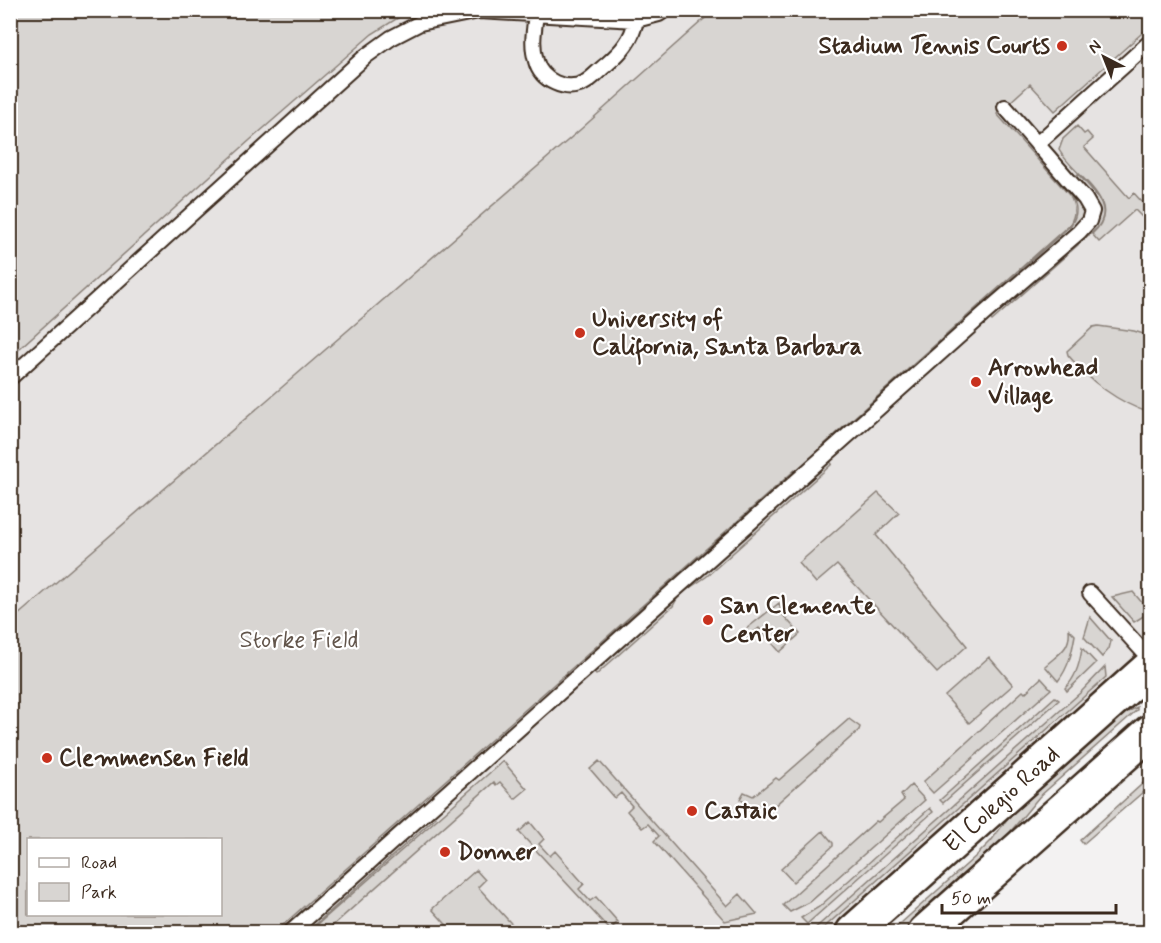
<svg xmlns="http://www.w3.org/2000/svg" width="1161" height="943" font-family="Mynerve,sans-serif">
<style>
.built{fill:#e6e3e2;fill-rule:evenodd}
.green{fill:#d8d5d2;stroke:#8a8078;stroke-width:1.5;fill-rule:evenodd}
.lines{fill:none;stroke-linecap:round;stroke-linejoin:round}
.lane-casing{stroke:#3b2a1e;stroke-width:18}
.secondary-casing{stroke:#3b2a1e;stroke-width:38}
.lane{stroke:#fff;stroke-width:14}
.secondary{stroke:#fff;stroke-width:33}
.poi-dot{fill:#c8321e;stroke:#fff;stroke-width:2}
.labels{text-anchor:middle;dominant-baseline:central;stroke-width:4.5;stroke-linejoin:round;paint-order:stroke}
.poi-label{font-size:24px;font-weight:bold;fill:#3b2a1e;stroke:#fff;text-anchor:start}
.park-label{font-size:24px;fill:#62554b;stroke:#fff}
.street-label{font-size:24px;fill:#3b2a1e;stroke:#fff}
</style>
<rect width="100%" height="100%" fill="#f3f2f2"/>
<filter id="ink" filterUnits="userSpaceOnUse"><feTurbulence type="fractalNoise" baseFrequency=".0167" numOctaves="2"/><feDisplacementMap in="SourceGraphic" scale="12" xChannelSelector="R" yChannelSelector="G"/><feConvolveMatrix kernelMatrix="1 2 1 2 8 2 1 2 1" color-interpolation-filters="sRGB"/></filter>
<g filter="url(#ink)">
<!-- built -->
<path class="built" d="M10 11H1150V655L843 932H11ZM28 840H220V914H28Z"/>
<!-- green -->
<path class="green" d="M10 11 11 10 409 11 372 34 249 141 11 356Z
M713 11H1150V26L1055 111 1030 84 997 114 1070 196C1075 206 1076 214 1070 224L819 449 832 464 706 577 679 595 673 606 596 675 583 660 796 469 275 932H11L10 622 581 129ZM28 840H220V914H28Z
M1077 126 1084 134 1087 132 1093 139 1084 147 1129 198 1134 193 1150 211V225L1135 210 1099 242 1092 234C1127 202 1074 177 1059 150L1063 139Z
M1078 174C1092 190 1114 207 1097 228L992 321 980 306 1071 225C1081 209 1075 200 1064 187Z
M1098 326 1134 331 1150 336V413C1119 403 1089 381 1068 355L1067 351 1093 327Z
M878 493 899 513 876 535 967 646 937 673 837 565 816 583 799 563Z
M1133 592 1150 612 1134 622 1112 597Z
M779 603 782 614 800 634 780 652 759 628 746 639 741 633Z
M1090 617 1111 641 1109 649 1102 657 1084 637Z
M1069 629 1075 635C1072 652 1069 667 1058 681L1045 666C1059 653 1071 649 1069 629Z
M1082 648 1096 663 1067 691 1065 688C1076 678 1080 663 1082 648Z
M989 657 1013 685 969 723 945 696Z
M1105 667 1106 677 819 932H811L1080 693Z
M1041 678 1051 689 933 793 923 782 1023 691 1025 693Z
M1055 697 1059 700 943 803 940 800Z
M1137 707V710L1039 797 988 859 906 932H891L976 856 991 841 1013 811 1118 717Z
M849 719 860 727 859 730 764 815 760 817 750 806 740 799 744 792 753 796 776 778 779 780Z
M503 761 527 789 515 799 500 782 496 785 494 782 329 929 331 932H309Z
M599 761 727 906 740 894 757 914 725 921 654 841 659 836 648 824 642 828 627 811 632 806 621 793 615 798 590 769Z
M1150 777V786L1083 844 1080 840Z
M911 785 925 800 810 902 790 912 783 905 876 821 878 822 904 800 901 795Z
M422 804 435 818 307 932H278Z
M930 808 933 812 807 924 801 918 819 907Z
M530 822 544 839 539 844 550 856 555 851 584 884 579 889 590 901 596 897 618 922 613 926 618 932H612L519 832Z
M823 831 833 843V846L793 882 781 869Z
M476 870 485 880 478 887 519 932H453L432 909Z"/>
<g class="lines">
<defs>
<path id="lane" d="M536 14C534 30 531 45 536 61 541 81 566 92 584 83 592 79 599 70 606 65 622 51 632 40 636 20
M1037 144 1150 42
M10 378 366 56 391 38 420 23 479 11 636 20 659 14 665 10
M1090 593 1150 659
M291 932 985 313 1079 232 1089 221 1092 211 1085 199 1005 107"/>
<path id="secondary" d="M853 932 1150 667
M925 932 1150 732"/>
</defs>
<!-- lane casing -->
<use href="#lane" class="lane-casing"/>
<!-- secondary casing -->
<use href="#secondary" class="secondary-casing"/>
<!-- lane -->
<use href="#lane" class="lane"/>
<!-- secondary -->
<use href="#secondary" class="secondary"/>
</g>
</g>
<!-- markers -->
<g class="poi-dot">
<circle cx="1062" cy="46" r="6"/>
<circle cx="580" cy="333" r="6"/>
<circle cx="976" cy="382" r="6"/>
<circle cx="708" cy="620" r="6"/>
<circle cx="47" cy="758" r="6"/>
<circle cx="692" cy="811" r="6"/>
<circle cx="445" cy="852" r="6"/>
</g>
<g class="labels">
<!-- poi labels -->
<g class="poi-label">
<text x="1050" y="46" text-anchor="end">Stadium Tennis Courts</text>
<text x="592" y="319">University of<tspan x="592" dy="28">California, Santa Barbara</tspan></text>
<text x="988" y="368">Arrowhead<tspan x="988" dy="28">Village</tspan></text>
<text x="720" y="606">San Clemente<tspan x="720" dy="28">Center</tspan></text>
<text x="59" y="758">Clemmensen Field</text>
<text x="704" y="811">Castaic</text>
<text x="457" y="852">Donner</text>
</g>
<!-- park labels -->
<g class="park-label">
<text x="299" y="640">Storke Field</text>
</g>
<!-- street labels -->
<g class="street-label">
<text transform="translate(1002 800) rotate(-42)">El Colegio Road</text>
</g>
</g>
<!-- margin -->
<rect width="1161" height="943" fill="none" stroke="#fff" stroke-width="36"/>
<rect x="18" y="18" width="1125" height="907" fill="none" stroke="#3b2a1e" stroke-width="2" filter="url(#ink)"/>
<!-- legend -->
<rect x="27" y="838" width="195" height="78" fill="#ffffff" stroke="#b1aaa5" stroke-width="1.5"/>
<rect x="39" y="858" width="30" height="9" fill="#ffffff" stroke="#b1aaa5" stroke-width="1.5"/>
<text x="81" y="868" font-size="18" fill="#3b2a1e">Road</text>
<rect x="39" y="883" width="30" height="18" fill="#d8d5d2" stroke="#b1aaa5" stroke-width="1.5"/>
<text x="81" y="898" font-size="18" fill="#3b2a1e">Park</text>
<!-- north arrow -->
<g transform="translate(1104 57) rotate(318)" stroke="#ffffff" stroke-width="4.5" paint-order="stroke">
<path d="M0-4.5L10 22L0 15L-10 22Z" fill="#3b2a1e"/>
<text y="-9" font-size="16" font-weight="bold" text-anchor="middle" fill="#3b2a1e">N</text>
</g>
<!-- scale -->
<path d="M942 904v9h174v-9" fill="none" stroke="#3b2a1e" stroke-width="3"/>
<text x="951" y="904" font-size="18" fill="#3b2a1e" stroke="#ffffff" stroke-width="4.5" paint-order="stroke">50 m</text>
</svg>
